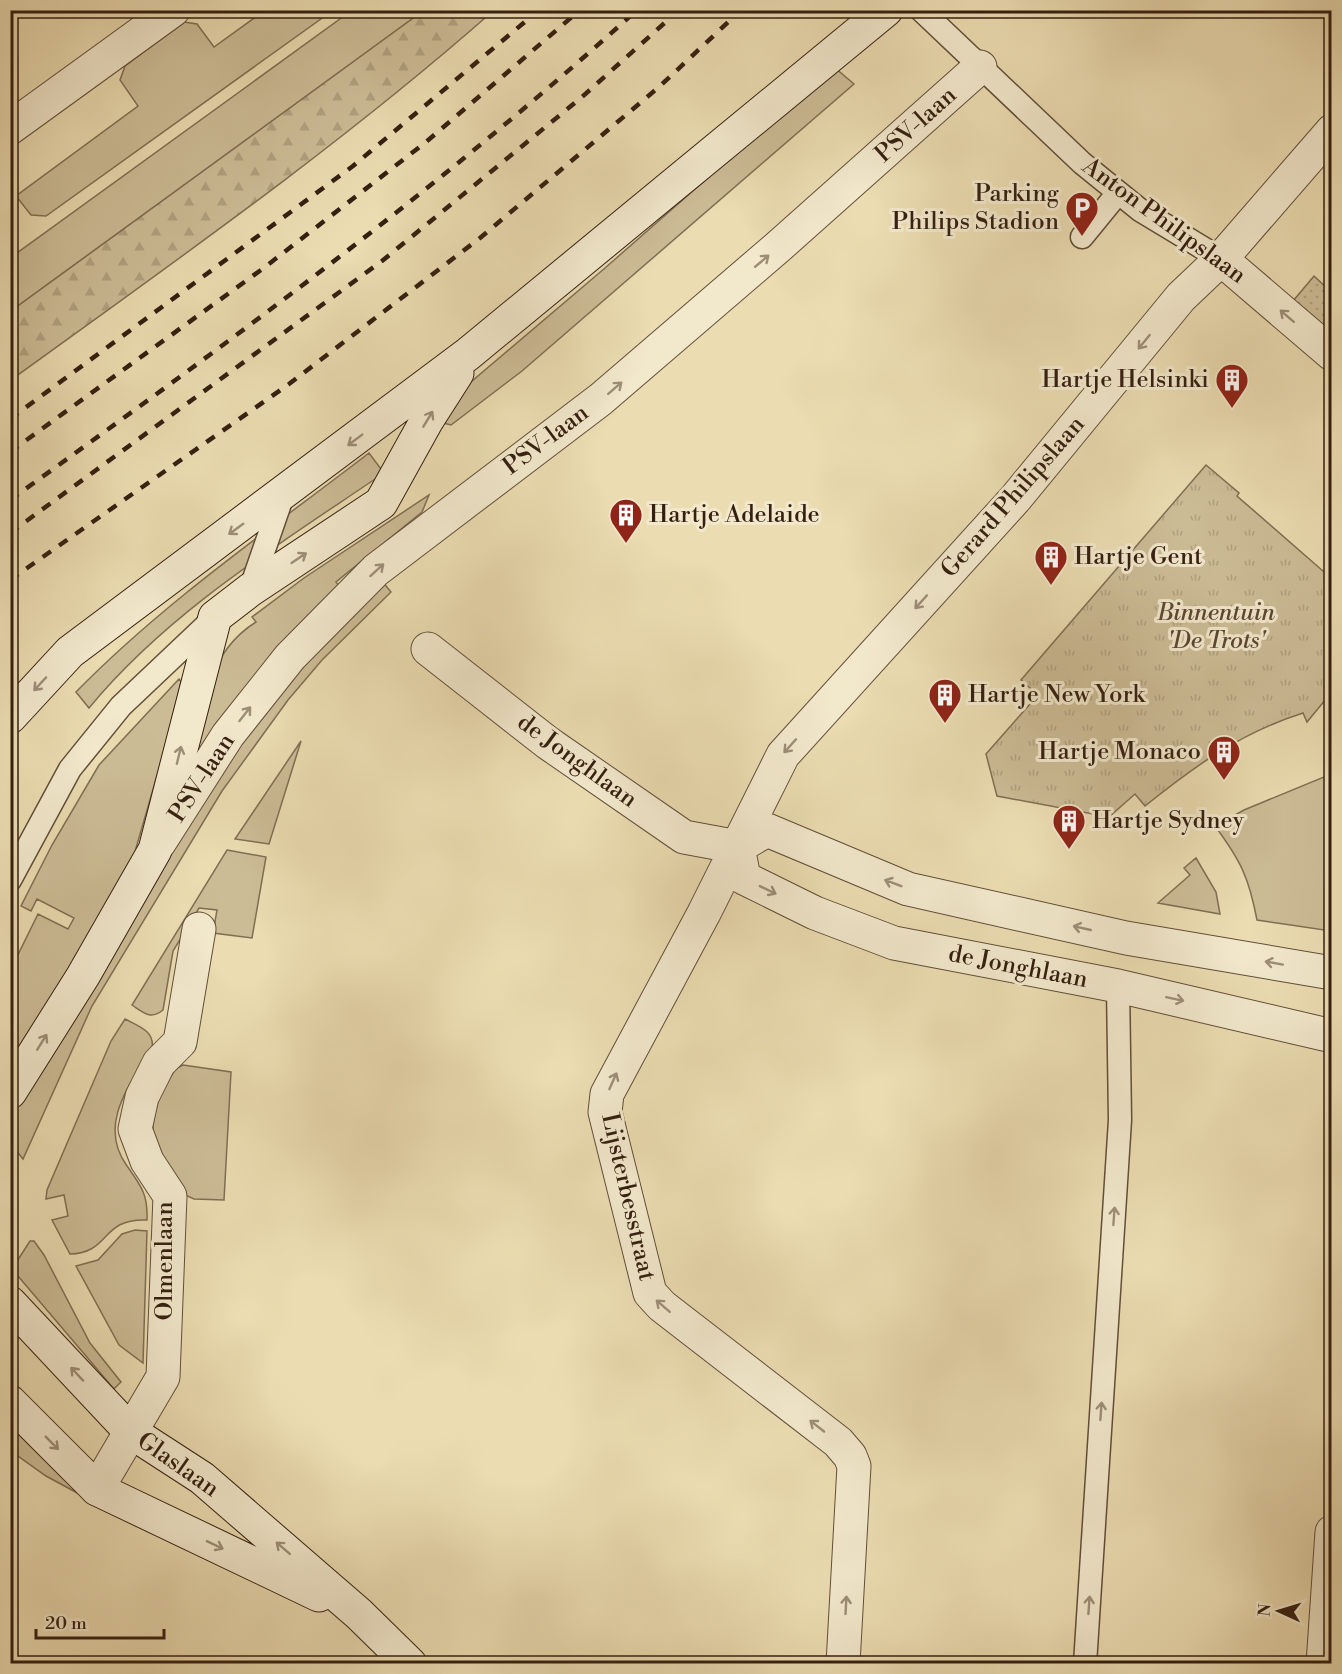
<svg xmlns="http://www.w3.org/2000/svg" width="1342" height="1674" font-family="'Libre Bodoni',serif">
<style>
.grass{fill:#ccbc96;stroke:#806e54;stroke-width:1.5}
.forest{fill:url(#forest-firs);stroke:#806e54;stroke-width:1.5}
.park{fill:url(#park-tufts);stroke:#806e54;stroke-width:1.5}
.garden{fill:url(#garden-dots);stroke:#806e54;stroke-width:1.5}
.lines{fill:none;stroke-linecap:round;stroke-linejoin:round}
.service-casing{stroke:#624e39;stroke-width:25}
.minor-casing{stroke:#624e39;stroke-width:35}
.tertiary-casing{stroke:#624e39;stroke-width:35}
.secondary-casing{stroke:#351f11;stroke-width:35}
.service{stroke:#f2e8cc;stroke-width:22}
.minor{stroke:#f2e8cc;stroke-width:33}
.tertiary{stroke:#f2e8cc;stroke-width:33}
.secondary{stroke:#f2e8cc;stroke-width:33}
.rail{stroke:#351f11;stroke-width:4.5;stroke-dasharray:10 10;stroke-linecap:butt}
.oneway{stroke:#9d8e78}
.labels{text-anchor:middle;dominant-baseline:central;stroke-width:6;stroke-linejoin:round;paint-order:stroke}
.street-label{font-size:24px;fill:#351f11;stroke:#f2e8cc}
.poi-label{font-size:24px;fill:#351f11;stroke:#f2e8cc;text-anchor:start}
.park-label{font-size:24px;font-style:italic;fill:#5b4632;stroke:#f2e8cc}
</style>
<defs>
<pattern id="forest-firs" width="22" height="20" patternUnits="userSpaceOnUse" patternTransform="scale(1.5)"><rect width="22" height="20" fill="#ccbc96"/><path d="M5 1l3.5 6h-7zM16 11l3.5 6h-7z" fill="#b0a180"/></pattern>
<pattern id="park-tufts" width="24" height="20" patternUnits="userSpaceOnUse" patternTransform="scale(1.5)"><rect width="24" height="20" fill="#ccbc96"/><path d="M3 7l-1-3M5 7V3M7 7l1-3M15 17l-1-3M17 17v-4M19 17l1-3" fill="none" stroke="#b0a180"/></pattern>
<pattern id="garden-dots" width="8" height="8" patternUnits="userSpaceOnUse" patternTransform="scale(1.5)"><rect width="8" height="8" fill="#ccbc96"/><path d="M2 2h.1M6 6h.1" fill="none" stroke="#b0a180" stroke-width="1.8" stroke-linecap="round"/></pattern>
</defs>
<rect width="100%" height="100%" fill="#ebdcb1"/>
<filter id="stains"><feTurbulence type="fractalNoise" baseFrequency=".00333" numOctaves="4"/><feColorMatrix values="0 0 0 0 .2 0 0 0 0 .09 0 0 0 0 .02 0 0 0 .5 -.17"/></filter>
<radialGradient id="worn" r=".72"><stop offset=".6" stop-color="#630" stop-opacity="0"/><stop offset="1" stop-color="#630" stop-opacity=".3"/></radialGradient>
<!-- grass -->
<path class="grass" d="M264 11H332L46 216 31 215 16 196 138 106 120 80 125 66 184 22 197 24 214 47Z
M351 11H423L11 311 10 258Z
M834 67 854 84 522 371 451 425 435 421 452 398 605 268Z
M369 453 384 473C281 543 169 611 89 708L76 692C164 602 269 530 369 453Z
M429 495 422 512 336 582 341 589 196 764C200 711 206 653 256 622L252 617 304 578Z
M381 580 391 592 322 660 288 700 222 791 92 1006 23 1159 11 1144V1120L46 1049 273 692Z
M179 679 181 682 168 738 136 848 138 857 11 1064V969L38 914 68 929 74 918 37 899 31 911 21 906 52 845 99 765Z
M301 741 269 844 235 839Z
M1331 774V931L1257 920C1249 878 1241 861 1215 826L1244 810Z
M227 850 266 857 252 938 213 933 217 910 199 908 173 951 163 1010C151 1020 144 1013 132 1005Z
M1196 858 1216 892 1220 914 1158 903 1190 875 1184 868Z
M125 1019C138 1026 155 1031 152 1048 130 1085 97 1124 127 1166 141 1186 148 1194 147 1220 100 1218 111 1253 70 1254L52 1220 68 1216 64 1195 46 1199 47 1190 111 1041Z
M183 1065 231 1072 224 1200 194 1199 185 1195C160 1155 138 1132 166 1085 171 1077 174 1068 183 1065Z
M135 1230 147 1231 143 1363 119 1345 76 1266 98 1260 122 1234Z
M30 1241H34L44 1255 90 1343 121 1382 114 1389 12 1269Z
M10 1421 83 1496 46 1476 11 1451Z"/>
<!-- forest -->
<path class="forest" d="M423 11H493C341 145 174 262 11 380V311Z"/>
<!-- park -->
<path class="park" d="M1206 465 1239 493 1237 496 1331 578V693L1307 722 1303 713C1240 733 1195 766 1145 806L1135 794 1109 817 997 796 986 754 1038 695 1021 680Z"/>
<!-- garden -->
<path class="garden" d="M1314 276 1331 292V335L1293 301Z"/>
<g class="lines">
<defs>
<path id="service" d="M921 10 1082 163 1140 210 1221 259
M1082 237 1118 193
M250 590 283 495
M10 880 70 769 121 706 214 618
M1085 1664 1120 1120 1118 986"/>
<path id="minor" d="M10 128 173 10
M1221 259 1332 354
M428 649 548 743 684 837 738 847 767 830 908 889 1126 938 1332 973
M159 843 228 735 290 657 376 570 601 399 778 247 980 67
M738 847 744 878 815 913 894 943 1118 986 1332 1036
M97 1489 163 1377 170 1196 147 1161 135 1129 142 1097 159 1063 180 1042 199 929
M843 1664 854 1466 850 1456 838 1442 662 1306 650 1293 605 1112 607 1094 704 913 783 755 1015 499 1181 297 1221 259 1332 131"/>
<path id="tertiary" d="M1323 1664 1332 1532"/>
<path id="secondary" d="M10 717 70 652 468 354 886 10
M10 1092 83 976 155 850 215 617 250 590 381 503 427 420 457 373
M10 1303 131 1432 202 1478 359 1614 410 1664
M10 1402 97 1489 319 1595"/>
</defs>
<!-- service casing -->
<use href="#service" class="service-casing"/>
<!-- minor casing -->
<use href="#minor" class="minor-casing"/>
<!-- tertiary casing -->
<use href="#tertiary" class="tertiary-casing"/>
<!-- secondary casing -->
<use href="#secondary" class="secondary-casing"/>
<!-- service -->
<use href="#service" class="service"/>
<!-- minor -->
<use href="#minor" class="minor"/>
<!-- tertiary -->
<use href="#tertiary" class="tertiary"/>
<!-- secondary -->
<use href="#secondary" class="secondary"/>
<!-- rail -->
<path class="rail" d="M10 419 353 166 539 10
M10 452 265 267 426 142 580 10
M10 500C226 345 440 188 637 10
M10 533 382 261 582 97 679 10
M10 580 289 384 480 238 659 87 741 10"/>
</g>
<!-- one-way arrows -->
<defs><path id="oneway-shaft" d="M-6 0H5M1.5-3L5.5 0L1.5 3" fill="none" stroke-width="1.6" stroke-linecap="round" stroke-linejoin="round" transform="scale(1.5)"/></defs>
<g class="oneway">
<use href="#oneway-shaft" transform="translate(762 261) rotate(-40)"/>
<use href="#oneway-shaft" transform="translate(1287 316) rotate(-139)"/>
<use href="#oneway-shaft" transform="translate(1144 342) rotate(129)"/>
<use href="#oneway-shaft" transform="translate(615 388) rotate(-41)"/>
<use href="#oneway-shaft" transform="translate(428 419) rotate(-59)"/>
<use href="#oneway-shaft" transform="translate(355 440) rotate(143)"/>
<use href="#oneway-shaft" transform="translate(236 529) rotate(144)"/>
<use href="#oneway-shaft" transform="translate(299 558) rotate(-34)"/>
<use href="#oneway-shaft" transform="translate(377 570) rotate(-42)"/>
<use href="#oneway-shaft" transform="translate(921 602) rotate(132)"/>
<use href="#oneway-shaft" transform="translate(40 684) rotate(133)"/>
<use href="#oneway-shaft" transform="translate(245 714) rotate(-52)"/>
<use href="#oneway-shaft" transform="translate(790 746) rotate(132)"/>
<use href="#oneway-shaft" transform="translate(179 755) rotate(-76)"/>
<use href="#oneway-shaft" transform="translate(893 883) rotate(-159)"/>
<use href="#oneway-shaft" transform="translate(768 890) rotate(26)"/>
<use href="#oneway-shaft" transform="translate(1082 928) rotate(-167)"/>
<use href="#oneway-shaft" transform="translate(1274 963) rotate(-170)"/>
<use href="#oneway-shaft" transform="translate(1175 999) rotate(12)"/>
<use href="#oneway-shaft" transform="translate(42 1042) rotate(-58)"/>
<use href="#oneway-shaft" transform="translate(613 1081) rotate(-66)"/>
<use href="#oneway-shaft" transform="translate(1114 1216) rotate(-86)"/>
<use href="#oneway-shaft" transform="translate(663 1306) rotate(-139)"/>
<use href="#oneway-shaft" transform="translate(77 1374) rotate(-133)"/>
<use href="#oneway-shaft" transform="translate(1101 1411) rotate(-86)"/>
<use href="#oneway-shaft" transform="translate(817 1426) rotate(-142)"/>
<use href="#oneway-shaft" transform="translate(52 1443) rotate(45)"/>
<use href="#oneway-shaft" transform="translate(215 1545) rotate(26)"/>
<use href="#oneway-shaft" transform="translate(283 1548) rotate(-139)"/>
<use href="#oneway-shaft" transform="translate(846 1605) rotate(-87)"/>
<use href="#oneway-shaft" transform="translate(1089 1605) rotate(-86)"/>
</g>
<!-- icons -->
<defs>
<symbol id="parking-pin" viewBox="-11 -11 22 30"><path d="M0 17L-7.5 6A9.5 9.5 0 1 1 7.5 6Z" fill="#8f2418" stroke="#f2e8cc"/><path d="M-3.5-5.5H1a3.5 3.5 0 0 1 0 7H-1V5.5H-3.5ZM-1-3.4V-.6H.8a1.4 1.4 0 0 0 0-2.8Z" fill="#fff"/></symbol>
<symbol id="building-pin" viewBox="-11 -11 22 30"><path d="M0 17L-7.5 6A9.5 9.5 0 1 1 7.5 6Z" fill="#8f2418" stroke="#f2e8cc"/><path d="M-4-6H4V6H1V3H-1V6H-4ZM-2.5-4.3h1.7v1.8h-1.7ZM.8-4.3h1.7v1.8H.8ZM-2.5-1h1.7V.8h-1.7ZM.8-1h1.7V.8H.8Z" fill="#fff"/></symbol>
</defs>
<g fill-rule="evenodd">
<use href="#parking-pin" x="1063" y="189" width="38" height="52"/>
<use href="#building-pin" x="1213" y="361" width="38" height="52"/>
<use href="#building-pin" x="607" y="496" width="38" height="52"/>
<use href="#building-pin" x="1032" y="538" width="38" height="52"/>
<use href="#building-pin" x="926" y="676" width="38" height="52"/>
<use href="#building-pin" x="1205" y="733" width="38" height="52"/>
<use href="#building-pin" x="1050" y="802" width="38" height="52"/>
</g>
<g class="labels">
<!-- street labels -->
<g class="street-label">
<text transform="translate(916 125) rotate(-42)">PSV-laan</text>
<text transform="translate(1164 221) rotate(36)">Anton Philipslaan</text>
<text transform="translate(546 440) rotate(-37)">PSV-laan</text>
<text transform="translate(1013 497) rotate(-49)">Gerard Philipslaan</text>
<text transform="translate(577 761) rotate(36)">de Jonghlaan</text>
<text transform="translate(202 778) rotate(-57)">PSV-laan</text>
<text transform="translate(1018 967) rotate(11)">de Jonghlaan</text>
<text transform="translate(628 1197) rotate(77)">Lijsterbesstraat</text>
<text transform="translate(165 1261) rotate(-90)">Olmenlaan</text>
<text transform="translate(178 1465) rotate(35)">Glaslaan</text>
</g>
<!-- poi labels -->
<g class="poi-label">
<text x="1059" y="194" text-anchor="end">Parking<tspan x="1059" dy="28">Philips Stadion</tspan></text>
<text x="1209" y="380" text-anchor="end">Hartje Helsinki</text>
<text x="649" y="515">Hartje Adelaide</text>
<text x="1074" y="557">Hartje Gent</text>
<text x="968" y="695">Hartje New York</text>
<text x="1201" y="752" text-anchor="end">Hartje Monaco</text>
<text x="1092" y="821">Hartje Sydney</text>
</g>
<!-- park labels -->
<g class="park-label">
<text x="1216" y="613">Binnentuin<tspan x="1216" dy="28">'De Trots'</tspan></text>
</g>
</g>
<!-- margin -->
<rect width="1342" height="1674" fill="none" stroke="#ebdcb1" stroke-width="36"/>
<rect x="12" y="12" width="1318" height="1650" fill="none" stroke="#351f11" stroke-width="3"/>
<rect x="18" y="18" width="1306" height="1638" fill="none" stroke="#351f11" stroke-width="1.5"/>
<!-- north arrow -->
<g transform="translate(1279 1611) rotate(274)" stroke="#f2e8cc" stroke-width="4.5" paint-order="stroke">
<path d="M0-4.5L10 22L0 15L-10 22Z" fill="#351f11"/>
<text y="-9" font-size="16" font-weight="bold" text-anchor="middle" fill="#351f11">N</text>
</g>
<!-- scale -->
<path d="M36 1629v9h128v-9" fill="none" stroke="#351f11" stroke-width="3"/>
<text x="45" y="1629" font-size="18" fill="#351f11" stroke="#f2e8cc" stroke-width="4.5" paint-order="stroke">20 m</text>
<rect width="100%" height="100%" filter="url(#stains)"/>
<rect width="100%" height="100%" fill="url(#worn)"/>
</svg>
